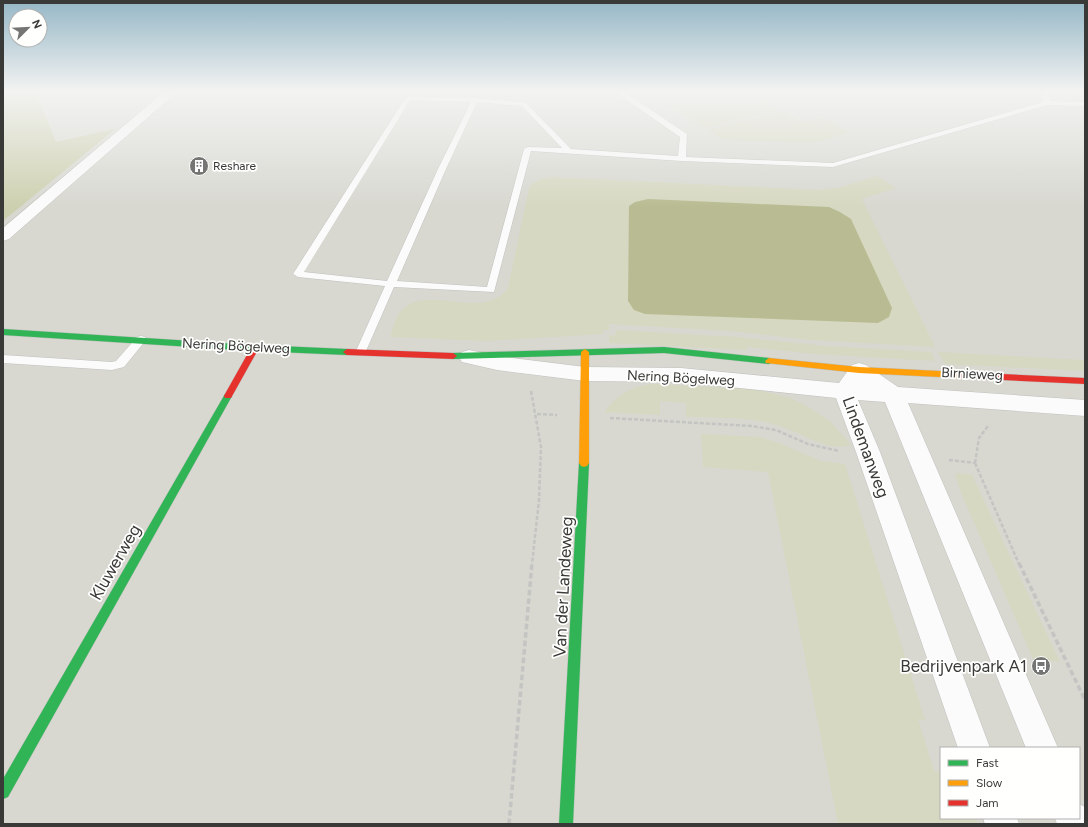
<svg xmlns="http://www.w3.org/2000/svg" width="1088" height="827" font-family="Figtree,sans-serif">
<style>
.built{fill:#d8d8d1;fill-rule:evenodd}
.green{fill:#d6d8c1;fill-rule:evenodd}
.forest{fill:#cdd0af}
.water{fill:#b9bc92}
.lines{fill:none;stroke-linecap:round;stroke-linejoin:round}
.lane-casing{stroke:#c0c0be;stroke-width:1}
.street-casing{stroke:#c0c0be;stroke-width:1}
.fast-casing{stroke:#c0c0be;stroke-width:1}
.slow-casing{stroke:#c0c0be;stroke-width:1}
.jam-casing{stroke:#c0c0be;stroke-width:1}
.path-far1{stroke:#c4c4c3;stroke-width:2.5;stroke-dasharray:4 2;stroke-linecap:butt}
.path{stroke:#c4c4c3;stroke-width:3.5;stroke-dasharray:5.5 3;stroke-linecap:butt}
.lane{fill:#fbfbfb;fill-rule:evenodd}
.street{fill:#fbfbfb;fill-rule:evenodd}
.fast{fill:#30b455;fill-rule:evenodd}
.slow{fill:#ff9f0a;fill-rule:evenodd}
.jam{fill:#e5322d;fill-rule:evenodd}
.labels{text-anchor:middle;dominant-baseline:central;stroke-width:3.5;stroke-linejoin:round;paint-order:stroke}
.far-poi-label{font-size:12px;fill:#393938;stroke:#fffffe;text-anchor:start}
.street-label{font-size:14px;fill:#393938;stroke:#fffffe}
.near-street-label{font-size:17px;fill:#393938;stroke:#fffffe}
.near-poi-label{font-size:17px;fill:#393938;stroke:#fffffe;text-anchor:end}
</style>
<rect width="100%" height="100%" fill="#e5e5e3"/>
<!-- built -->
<path class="built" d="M30 91H1085V824H3V213L50 146ZM941 748H1079V818H941Z"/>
<!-- green -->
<path class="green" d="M648 91H746L779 110 704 128Z
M782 111 803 123 823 118 850 133 812 143 729 140 719 137 707 130Z
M877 176 896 188 862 199 935 347 811 340 730 331 609 324V330H603V334L486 341 390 337C393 329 395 317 401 311 428 282 483 323 508 288L529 188C534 180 541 179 550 177L820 190 841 187ZM635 202 829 207 840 212 851 219 628 301 629 206Z
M616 330 738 337 825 346 931 352 935 361 815 354 747 347V350L609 343V335L615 336Z
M938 352 1085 360V371L945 364Z
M652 384 755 389 790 398 807 406 831 422 851 445C831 452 808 437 790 430 758 416 720 418 686 417V403L660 401V415L605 412C617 394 631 387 652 384Z
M701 434 760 437 782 444 820 461 845 464 925 720 918 719 934 771 941 772V818H976L978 824H838L768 472 703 467Z
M957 473 972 475 1060 662 1033 659 962 495 955 475Z"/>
<!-- forest -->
<path class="forest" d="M3 91H35L56 142 115 129 3 221Z"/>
<!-- water -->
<path class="water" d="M648 199 829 207 840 212 851 219 892 308 889 317 878 323 645 314 634 310 628 301 629 206 635 202Z"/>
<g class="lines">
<defs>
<path id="lane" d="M617 91H623L687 134 686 157 833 163 1043 102 1041 91H1050L1048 93 1050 101 1085 102V106L1047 105 833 167 682 161 531 151 494 292 394 287 366 351 365 354H357L356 351 385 286 298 277 293 274 406 97 475 98 524 102 526 103 571 149 678 156 680 137 618 94ZM410 100 471 102 438 169 387 281 304 272ZM477 102 522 106 562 148 528 147 524 149 487 287 397 281 446 169Z
M141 336 145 337 146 340 124 367 112 370 3 363V355L112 362 116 361 137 337Z"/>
<path id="street" d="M165 91H178L9 239 3 241V228Z
M469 350 497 356 585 367 681 368 839 383 852 365 859 363 866 365 898 387 1085 400V416L908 403 1058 748H1026L885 402 858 400 880 452 990 748H958L856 452 836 398 681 382 585 381 497 370 462 362 459 357 462 352Z
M1079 804 1085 807V824H1057L1055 818H1079Z
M983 818H1017L1019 824H985Z"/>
<path id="fast" d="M3 329 255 345 347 349 351 352 347 355 255 351 3 335Z
M664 347 769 358 773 361 769 364 664 353 453 359 449 356 453 353Z
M228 393 232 396 8 797 3 799V779L225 394Z
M584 459 587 460 589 463 573 824H559L579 463 581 460Z"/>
<path id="slow" d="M585 349 589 352V463L587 466 584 467 581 466 579 463 581 352Z
M769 358 859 367 960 372 964 375 960 378 859 373 766 363 765 361Z"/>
<path id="jam" d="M255 345 259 348 231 398H225L224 396 225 394 252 346Z
M347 349 453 353 457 356 453 359 347 355 343 352Z
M960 372 1085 378V384L960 378 956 375Z"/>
</defs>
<!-- lane casing -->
<use href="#lane" class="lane-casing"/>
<!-- street casing -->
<use href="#street" class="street-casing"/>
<!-- fast casing -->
<use href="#fast" class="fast-casing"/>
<!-- slow casing -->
<use href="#slow" class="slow-casing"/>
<!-- jam casing -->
<use href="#jam" class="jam-casing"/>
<!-- path-far1 -->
<path class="path-far1" d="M531 391 541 447 539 500 532 564
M537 414 557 415
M610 418 751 426 776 430 808 444 839 451
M949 460 975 463
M975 463 1019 564
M975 463 979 438 988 426"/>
<!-- path -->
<path class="path" d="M1019 563 1085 700
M509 824 532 563"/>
<!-- lane -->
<use href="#lane" class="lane"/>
<!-- street -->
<use href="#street" class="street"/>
<!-- fast -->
<use href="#fast" class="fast"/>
<!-- slow -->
<use href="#slow" class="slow"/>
<!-- jam -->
<use href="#jam" class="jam"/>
</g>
<!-- sky -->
<linearGradient id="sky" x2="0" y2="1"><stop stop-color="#95b7c6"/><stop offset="0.44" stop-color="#f3f3f2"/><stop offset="1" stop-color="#f3f3f2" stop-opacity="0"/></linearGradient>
<rect width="1088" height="207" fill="url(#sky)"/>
<!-- icons -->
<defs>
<symbol id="building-disc" viewBox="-11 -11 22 22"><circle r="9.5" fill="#757574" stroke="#fffffe"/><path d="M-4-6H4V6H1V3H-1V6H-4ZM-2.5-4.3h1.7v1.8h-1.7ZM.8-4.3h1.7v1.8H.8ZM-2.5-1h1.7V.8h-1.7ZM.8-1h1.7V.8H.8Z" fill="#fff"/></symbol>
<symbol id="bus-disc" viewBox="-11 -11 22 22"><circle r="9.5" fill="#757574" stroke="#fffffe"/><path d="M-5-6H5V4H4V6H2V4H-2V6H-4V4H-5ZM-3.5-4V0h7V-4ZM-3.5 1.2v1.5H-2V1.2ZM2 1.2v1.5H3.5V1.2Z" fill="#fff"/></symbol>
</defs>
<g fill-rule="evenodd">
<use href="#building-disc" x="188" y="155" width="22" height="22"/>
<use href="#bus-disc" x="1030" y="655" width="22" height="22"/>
</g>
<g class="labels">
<!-- far-poi labels -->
<g class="far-poi-label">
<text x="213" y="166">Reshare</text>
</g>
<!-- street labels -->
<g class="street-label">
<text transform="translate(236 346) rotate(3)">Nering Bögelweg</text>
<text transform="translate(972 374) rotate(3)">Birnieweg</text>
<text transform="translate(681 378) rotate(3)">Nering Bögelweg</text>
</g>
<!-- near-street labels -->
<g class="near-street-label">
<text transform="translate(866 447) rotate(70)">Lindemanweg</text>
<text transform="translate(115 562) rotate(-60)">Kluwerweg</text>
<text transform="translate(563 587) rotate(-87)">Van der Landeweg</text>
</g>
<!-- near-poi labels -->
<g class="near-poi-label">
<text x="1027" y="666">Bedrijvenpark A1</text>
</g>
</g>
<!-- border -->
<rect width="1088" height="827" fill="none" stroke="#393938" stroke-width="8"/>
<!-- legend -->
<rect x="940" y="747" width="140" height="72" fill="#fffffe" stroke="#b0b0af"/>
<rect x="948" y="760" width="20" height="6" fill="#30b455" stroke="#b0b0af"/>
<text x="976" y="767" font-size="12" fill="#393938">Fast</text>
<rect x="948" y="780" width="20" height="6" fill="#ff9f0a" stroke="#b0b0af"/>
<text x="976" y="787" font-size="12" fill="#393938">Slow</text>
<rect x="948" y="800" width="20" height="6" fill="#e5322d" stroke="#b0b0af"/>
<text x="976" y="807" font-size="12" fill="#393938">Jam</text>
<!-- north arrow -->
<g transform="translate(28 28) rotate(66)"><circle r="19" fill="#fffffe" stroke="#b0b0af"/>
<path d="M0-3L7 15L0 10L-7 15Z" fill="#757574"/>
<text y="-6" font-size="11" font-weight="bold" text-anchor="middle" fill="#393938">N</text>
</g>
</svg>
